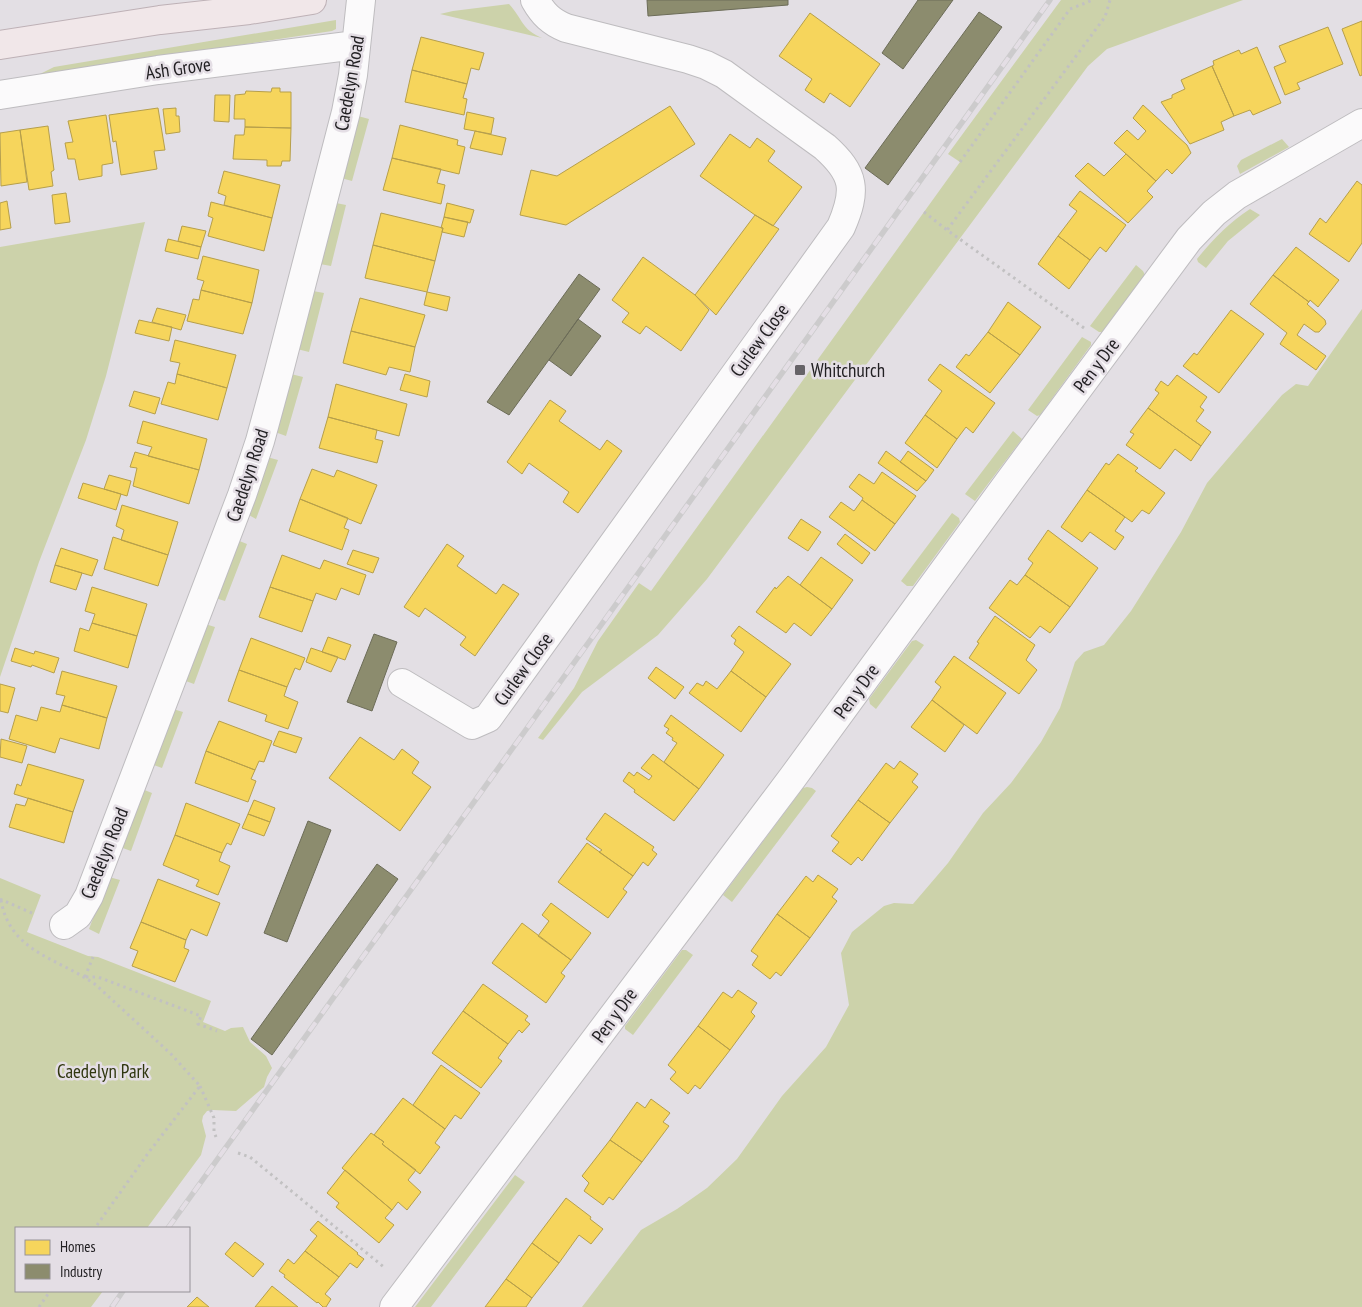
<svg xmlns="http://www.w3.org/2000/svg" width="1362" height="1307" font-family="'PT Sans Narrow',sans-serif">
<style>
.green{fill:#ccd2aa}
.homes{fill:#f6d55c;stroke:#b69f4b}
.industry{fill:#8c8c6e;stroke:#6c6c58}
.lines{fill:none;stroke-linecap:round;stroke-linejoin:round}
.minor-casing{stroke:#bebcbf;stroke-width:30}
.highway-casing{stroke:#beb1b6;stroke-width:30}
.path{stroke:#c2c1c2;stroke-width:3;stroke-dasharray:2.5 4;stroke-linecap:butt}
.minor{stroke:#fbfafb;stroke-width:28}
.highway{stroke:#f1e7e9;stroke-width:28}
.rail-casing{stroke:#cccbcc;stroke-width:5.5}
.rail{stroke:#e4dee5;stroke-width:4;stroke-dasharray:11;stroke-linecap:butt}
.poi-dot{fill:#666367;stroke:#e4dee5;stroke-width:2}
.labels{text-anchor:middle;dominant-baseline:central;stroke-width:5;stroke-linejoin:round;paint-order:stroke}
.street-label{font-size:19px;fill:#222023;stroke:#e4dee5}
.poi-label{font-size:19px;fill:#222023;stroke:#e4dee5;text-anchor:start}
.park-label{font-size:19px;fill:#303710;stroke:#e4dee5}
</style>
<rect width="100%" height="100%" fill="#e3dfe4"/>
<!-- green -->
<path class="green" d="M1061 0H1243L1107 49 1088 66 707 579 658 635 582 692 543 740 538 738 574 688 598 641 639 583 651 591 960 162 948 154Z
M509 4C523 19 521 29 542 38L440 14 453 11Z
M336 20V29L332 31 36 76 54 67Z
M358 116 369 119 352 181 341 178Z
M1282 139 1289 147 1240 174 1237 166 1241 160Z
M336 203 346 205 331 266 320 264Z
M1250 209 1260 215 1228 241 1206 268 1198 262 1197 259C1213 239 1229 223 1250 209Z
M145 222 106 376 86 440 39 562 0 677V247Z
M1136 265 1143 271 1145 275 1102 332H1099L1090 326Z
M313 291 324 293 309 352 297 349Z
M1362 309V1307H582L641 1230 677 1209 707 1188 737 1159 782 1096 826 1047 849 1005 841 953 852 932 884 906 894 903 913 904 948 863 983 813 1011 783 1041 742 1060 708 1075 662 1084 652 1104 645 1131 611 1181 532 1207 483 1282 395 1296 384 1308 386Z
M1082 337 1091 342V345L1040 415 1037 416 1028 410Z
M291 374 303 377 286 436 275 432Z
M1013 431 1022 439 975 501 965 494Z
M267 457 278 460 256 519 247 514Z
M952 513 959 518 960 522 913 586H907L901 581Z
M237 540 247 544 225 601 215 598Z
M205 624 215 627 194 684 183 680Z
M916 640 924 645 876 709 870 704 869 699 912 641Z
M173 709 183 712 162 768 151 764Z
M807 787 812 788 816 791 732 902 723 895 803 788Z
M142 789 152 793 131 851 120 847Z
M109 877 120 880 99 934 89 929Z
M0 878 41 895 27 932 88 956 98 957 211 1001 203 1022 225 1031 231 1028 243 1027 250 1042 266 1056 272 1068 267 1077 264 1087 236 1111 213 1110 207 1111 203 1116 202 1121 206 1136 201 1155 147 1228H16V1291H103L91 1307H0Z
M682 950H686L693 955 633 1035 625 1029V1026Z
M515 1175 525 1182 431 1307H415Z"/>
<!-- homes -->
<path class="homes" d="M810 13 880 64 850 107 830 93 824 103 805 90 812 79 779 56Z
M1362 21V75L1360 76 1342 29Z
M1328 27 1343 64 1297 83 1300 89 1285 95 1274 67 1286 62 1279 46Z
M421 37 484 53 479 70 471 68 467 84 412 70Z
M1257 47 1281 103 1253 115 1250 110 1234 116 1212 66 1214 65 1213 61 1239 50 1241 54Z
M1212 66 1234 116 1221 122 1224 130 1190 144 1161 102 1172 98V95L1185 89 1181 80Z
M412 70 467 84 463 98 467 99 464 115 405 102Z
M272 88H280V92H291V128L245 127V119H234L235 95 245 94 246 91 271 92Z
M215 95H230L229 122 214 121Z
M1143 105 1187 145 1191 153 1172 174 1167 169 1156 181 1114 143 1127 130 1138 140 1146 131 1133 118Z
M670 106 695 144 566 225 520 215 531 170 557 176Z
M158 108 165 150 154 151 157 169 121 175 116 141 113 142 109 115Z
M176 108V116H179L180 132 166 134 163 109Z
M467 112 494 118 491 134 464 129Z
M106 115 113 163 102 165V176L79 180 75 159H68L65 143 73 142 68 121Z
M400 125 458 140 457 145 465 147 459 174 392 158Z
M48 126 54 170 51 172 53 186 29 190 20 130Z
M245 127 291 128 290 161H282L281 166H267V160L233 159 235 135H244Z
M20 130 27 182 1 186 0 133Z
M475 131 506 138 502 155 470 148Z
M730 134 750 148 757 138 775 151 768 161 802 187 773 226 755 215 700 176Z
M1126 154 1156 181 1147 191 1153 197 1128 223 1075 176 1088 163 1104 176Z
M392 158 441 169 437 183 445 185 441 204 383 190Z
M224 171 280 185 272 218 224 205 226 196 218 193Z
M1357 181 1362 185V243L1349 262 1309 234 1320 218 1326 223Z
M1080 191 1126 225 1106 252 1100 247 1090 260 1058 236 1077 211 1069 205Z
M66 193 70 222 55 224 52 195Z
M7 201 11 228 0 230V203Z
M211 202 272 218 264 251 208 236 213 218 208 216Z
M447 203 474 210 470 223 444 217Z
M381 213 443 228 435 261 373 245Z
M755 215 779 229 716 315 695 295Z
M444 217 468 222 464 237 442 232 443 228H441Z
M182 226 206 231 201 247 178 241Z
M1058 236 1090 260 1069 289 1038 264Z
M168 239 201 247 198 259 165 251Z
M373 245 435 261 427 292 365 278Z
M1296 247 1339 280 1318 307 1310 300 1309 302 1273 275Z
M203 256 259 270 252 303 201 290 204 281 197 279Z
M643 257 695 295 709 310 681 351 646 326 640 334 622 322 629 313 612 300Z
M1273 275 1309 302 1307 304 1325 320 1326 324 1319 332H1315L1304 324 1297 335 1326 356 1316 370 1280 344 1287 333 1250 304Z
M201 290 252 303 243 334 187 321 193 299 199 300Z
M427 292 450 297 447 311 424 305Z
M360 298 425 315 415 347 351 331Z
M1008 302 1041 327 1020 355 988 332Z
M157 308 186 315 181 330 152 322Z
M1231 310 1264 334 1219 393 1183 366 1194 353 1197 355Z
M139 320 172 327 169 341 135 333Z
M351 331 415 347 410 372 389 367 386 375 343 363Z
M988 332 1020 355 990 393 956 367 966 354 969 356Z
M175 340 236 355 227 388 177 374 180 363 170 361Z
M940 364 995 403 973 433 966 427 957 439 925 415 942 391 928 380Z
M177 374 227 388 218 420 161 404 168 382 175 384Z
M405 374 430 381 427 397 400 390Z
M1177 375 1207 397 1200 407 1204 410 1196 421 1211 432 1201 446 1148 408 1159 393 1155 390 1161 381 1168 386Z
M336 384 407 404 399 436 328 417Z
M134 391 160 398 155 414 129 406Z
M550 400 566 411 559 421 600 450 607 440 622 451 578 513 563 502 569 492 529 463 522 474 507 462Z
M1148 408 1201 446 1191 461 1175 449 1160 469 1126 445 1134 434 1130 432Z
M925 415 957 439 937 468 905 443Z
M328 417 377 430 375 439 383 441 377 463 319 448Z
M143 421 207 439 199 470 148 456 152 447 137 443Z
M886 451 926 481 917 491 878 463Z
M908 451 934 470 926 481 900 462Z
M135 452 199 470 189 504 133 486 137 468 130 467Z
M1118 454 1138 468 1135 471 1165 493 1149 514 1142 510 1132 522 1087 490 1106 463 1109 465Z
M312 469 334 477 337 470 377 485 361 524 300 499Z
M882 472 916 496 895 524 862 500 863 498 849 487 859 474 874 484Z
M109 475 131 481 127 496 104 489Z
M83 483 121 494 116 510 78 498Z
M1087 490 1125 517 1115 531 1124 537 1115 550 1090 532 1082 542 1061 527Z
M300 499 348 518 344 528 349 530 342 550 289 531Z
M862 500 895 524 875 551 829 517 841 502 854 511Z
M122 505 178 522 168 555 121 540 124 530 116 526Z
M801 519 821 532 808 551 788 538Z
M1048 530 1098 568 1070 607 1025 575 1033 563 1028 559Z
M845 534 870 553 862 564 837 544Z
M113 537 168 555 158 586 104 569Z
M447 544 464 556 457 566 496 594 503 584 519 594 475 656 460 645 466 637 425 608 419 617 404 607Z
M61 548 98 560 92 576 55 565Z
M353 550 379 558 373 573 347 564Z
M282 555 320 569 324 560 366 575 359 595 341 588 336 600 316 593 313 601 270 587Z
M821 557 853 580 832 609 800 585Z
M55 565 82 573 76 590 50 582Z
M1025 575 1070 607 1050 633 1040 626 1030 638 989 608 1010 580 1017 585Z
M788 576 832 609 811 636 794 623 786 633 756 612 775 587 776 589Z
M92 587 147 604 137 636 92 623 95 614 85 611Z
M270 587 313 601 302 632 259 617Z
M995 616 1035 645 1026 660 1037 670 1019 694 969 658 979 643 977 642Z
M92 623 137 636 128 668 74 651 80 628 89 631Z
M739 626 791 664 766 697 731 671 744 652 734 644 736 640 731 636Z
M328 637 351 645 345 660 322 652Z
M251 638 305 658 300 670 295 668 287 687 239 670Z
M15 648 34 654 35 651 59 658 54 673 32 665 31 667 11 661Z
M311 648 338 657 331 672 306 662Z
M954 656 1006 693 977 734 932 700 941 687 935 682Z
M656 667 684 687 675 699 648 678Z
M239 670 287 687 284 696 298 702 288 729 265 721 267 715 228 701Z
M62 671 117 686 107 718 62 705 65 696 56 694Z
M731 671 766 697 741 732 689 693 697 683 703 686 706 681 717 689Z
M0 684 15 688 8 713 0 711Z
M932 700 964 725 945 752 911 727Z
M62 705 107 718 99 749 60 738 55 753 9 739 16 715 37 721 41 707 60 712Z
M671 715 724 755 699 789 664 762 677 743 672 740 673 738 666 733 669 729 664 726Z
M219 721 272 741 264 762 259 761 255 770 206 751Z
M279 731 302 738 296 753 273 745Z
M360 737 394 760 402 749 419 762 412 773 431 787 400 831 329 778Z
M1 739 27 746 22 763 0 757Z
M206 751 255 770 251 779 256 781 248 802 195 783Z
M653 754 699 789 674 821 634 792 635 790 623 781 629 772 634 776 637 772 649 780 652 776 641 768Z
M900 761 918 774 912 782 918 787 890 823 858 800 886 763 894 769Z
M28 764 84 780 73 812 14 794 17 784 21 786Z
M28 798 73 812 64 843 9 827 16 804 25 806Z
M254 800 275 808 270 822 248 814Z
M858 800 890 823 862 861 858 857 851 865 832 851 839 842 831 836Z
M186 803 240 824 231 845 227 843 222 853 175 835Z
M605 813 654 847 652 850 657 854 648 866 643 862 633 876 599 852 602 850 586 839Z
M248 814 270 822 264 836 242 828Z
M175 835 222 853 219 861 230 866 218 895 196 886 199 880 163 865Z
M587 843 633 876 623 889 627 892 608 918 558 882Z
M818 875 838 889 832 897 837 901 810 938 777 914 806 876 813 882Z
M158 879 220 903 207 936 191 929 186 940 141 922Z
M551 903 591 933 571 960 538 936 549 921 542 915Z
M777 914 810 938 781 976 776 972 770 979 752 965 758 956 751 951Z
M141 922 186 940 184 948 189 950 175 982 132 966 138 951 130 948Z
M522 923 571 960 561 973 565 976 546 1003 492 963Z
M483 984 528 1016 525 1020 530 1024 522 1033 519 1030 508 1044 463 1011Z
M738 990 757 1003 751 1012 755 1016 730 1050 698 1026 723 992 732 998Z
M463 1011 508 1044 498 1058 502 1061 481 1088 432 1053Z
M698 1026 730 1050 700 1089 695 1085 688 1094 670 1079 676 1072 668 1065Z
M441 1065 480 1093 461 1119 455 1115 445 1129 413 1105Z
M403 1098 445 1129 435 1143 440 1147 420 1174 382 1144 384 1142 374 1135Z
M651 1099 670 1113 663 1122 669 1126 642 1162 610 1140 637 1102 645 1108Z
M371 1133 384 1142 382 1144 416 1170 408 1180 421 1192 407 1210 398 1202 392 1210 342 1168Z
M610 1140 642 1162 613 1200 609 1197 603 1205 584 1191 589 1183 582 1176Z
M345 1170 392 1210 385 1218 394 1225 379 1243 336 1207 339 1203 327 1193Z
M566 1198 591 1217 590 1219 603 1229 591 1244 579 1235 559 1263 532 1243Z
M318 1221 358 1253 357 1254 364 1259 357 1268 350 1263 339 1277 305 1251 317 1236 310 1230Z
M235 1242 264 1264 253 1277 225 1254Z
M532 1243 559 1263 532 1298 506 1279Z
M305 1251 339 1277 325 1294 331 1299 326 1307H323L318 1302 317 1303 284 1277 285 1275 279 1271 288 1259 294 1264Z
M506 1279 532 1298 526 1307H485Z
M272 1286 298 1307H255Z
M197 1297 209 1307H187Z"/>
<!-- industry -->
<path class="industry" d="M647 0H788V5L648 16Z
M918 0H953L903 69 882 53Z
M979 12 1002 27 888 185 865 168Z
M579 274 600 289 509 415 487 402Z
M578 319 601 336 571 376 549 360Z
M374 634 397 642 372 711 347 702Z
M308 821 331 830 287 942 264 933Z
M377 864 398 879 272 1055 251 1039Z"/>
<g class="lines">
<defs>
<path id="minor" d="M0 95 158 70 356 45
M402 683 472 725 488 718 841 227C857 190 855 174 825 147L724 74 706 65 688 59 566 28C551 22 543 14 535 0
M64 925 78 915 89 896 242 495 260 441 279 371 346 112 353 75 361 0
M394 1307 793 777 1008 483 1189 239 1214 213 1237 195 1362 123"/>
<path id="highway" d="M0 45 160 20 249 10 312 0"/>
</defs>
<!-- minor casing -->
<use href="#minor" class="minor-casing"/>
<!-- highway casing -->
<use href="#highway" class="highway-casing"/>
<!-- path -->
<path class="path" d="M960 162 1070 9 1093 0
M924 212 947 230
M1084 328 947 230 1105 17 1110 0
M0 899 34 914
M1 900C10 953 59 958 96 985L171 1054 200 1086 149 1152 95 1228
M85 977 93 957
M86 977H98L201 1016 198 1024 217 1031
M200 1086 214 1118V1132L216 1137
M238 1153 250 1157 385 1268
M39 1307 50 1291"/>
<!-- minor -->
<use href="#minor" class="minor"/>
<!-- highway -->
<use href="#highway" class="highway"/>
<defs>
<path id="rail" d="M168 1228 1050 0
M112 1307 123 1291"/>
</defs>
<!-- rail casing -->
<use href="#rail" class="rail-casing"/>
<!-- rail -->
<use href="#rail" class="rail"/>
</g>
<!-- markers -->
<rect class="poi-dot" x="794" y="364" width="12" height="12" rx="2.5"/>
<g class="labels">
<!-- street labels -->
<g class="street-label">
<text transform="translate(178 68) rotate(-8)">Ash Grove</text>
<text transform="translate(349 83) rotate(-80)">Caedelyn Road</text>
<text transform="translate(759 340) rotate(-54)">Curlew Close</text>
<text transform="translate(1096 365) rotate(-53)">Pen y Dre</text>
<text transform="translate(247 475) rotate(-72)">Caedelyn Road</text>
<text transform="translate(523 669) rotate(-54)">Curlew Close</text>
<text transform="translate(856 691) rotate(-54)">Pen y Dre</text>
<text transform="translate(104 853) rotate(-68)">Caedelyn Road</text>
<text transform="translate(614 1015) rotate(-54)">Pen y Dre</text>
</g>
<!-- poi labels -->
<g class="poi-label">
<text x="811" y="370">Whitchurch</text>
</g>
<!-- park labels -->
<g class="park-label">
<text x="103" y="1071">Caedelyn Park</text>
</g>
</g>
<!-- legend -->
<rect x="15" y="1227" width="175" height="65" fill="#e4dee5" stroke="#969297"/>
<rect x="25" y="1240" width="25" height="15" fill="#f6d55c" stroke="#969297"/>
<text x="60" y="1252" font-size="15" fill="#222023">Homes</text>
<rect x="25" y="1264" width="25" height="15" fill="#8c8c6e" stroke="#969297"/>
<text x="60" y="1277" font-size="15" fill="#222023">Industry</text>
</svg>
